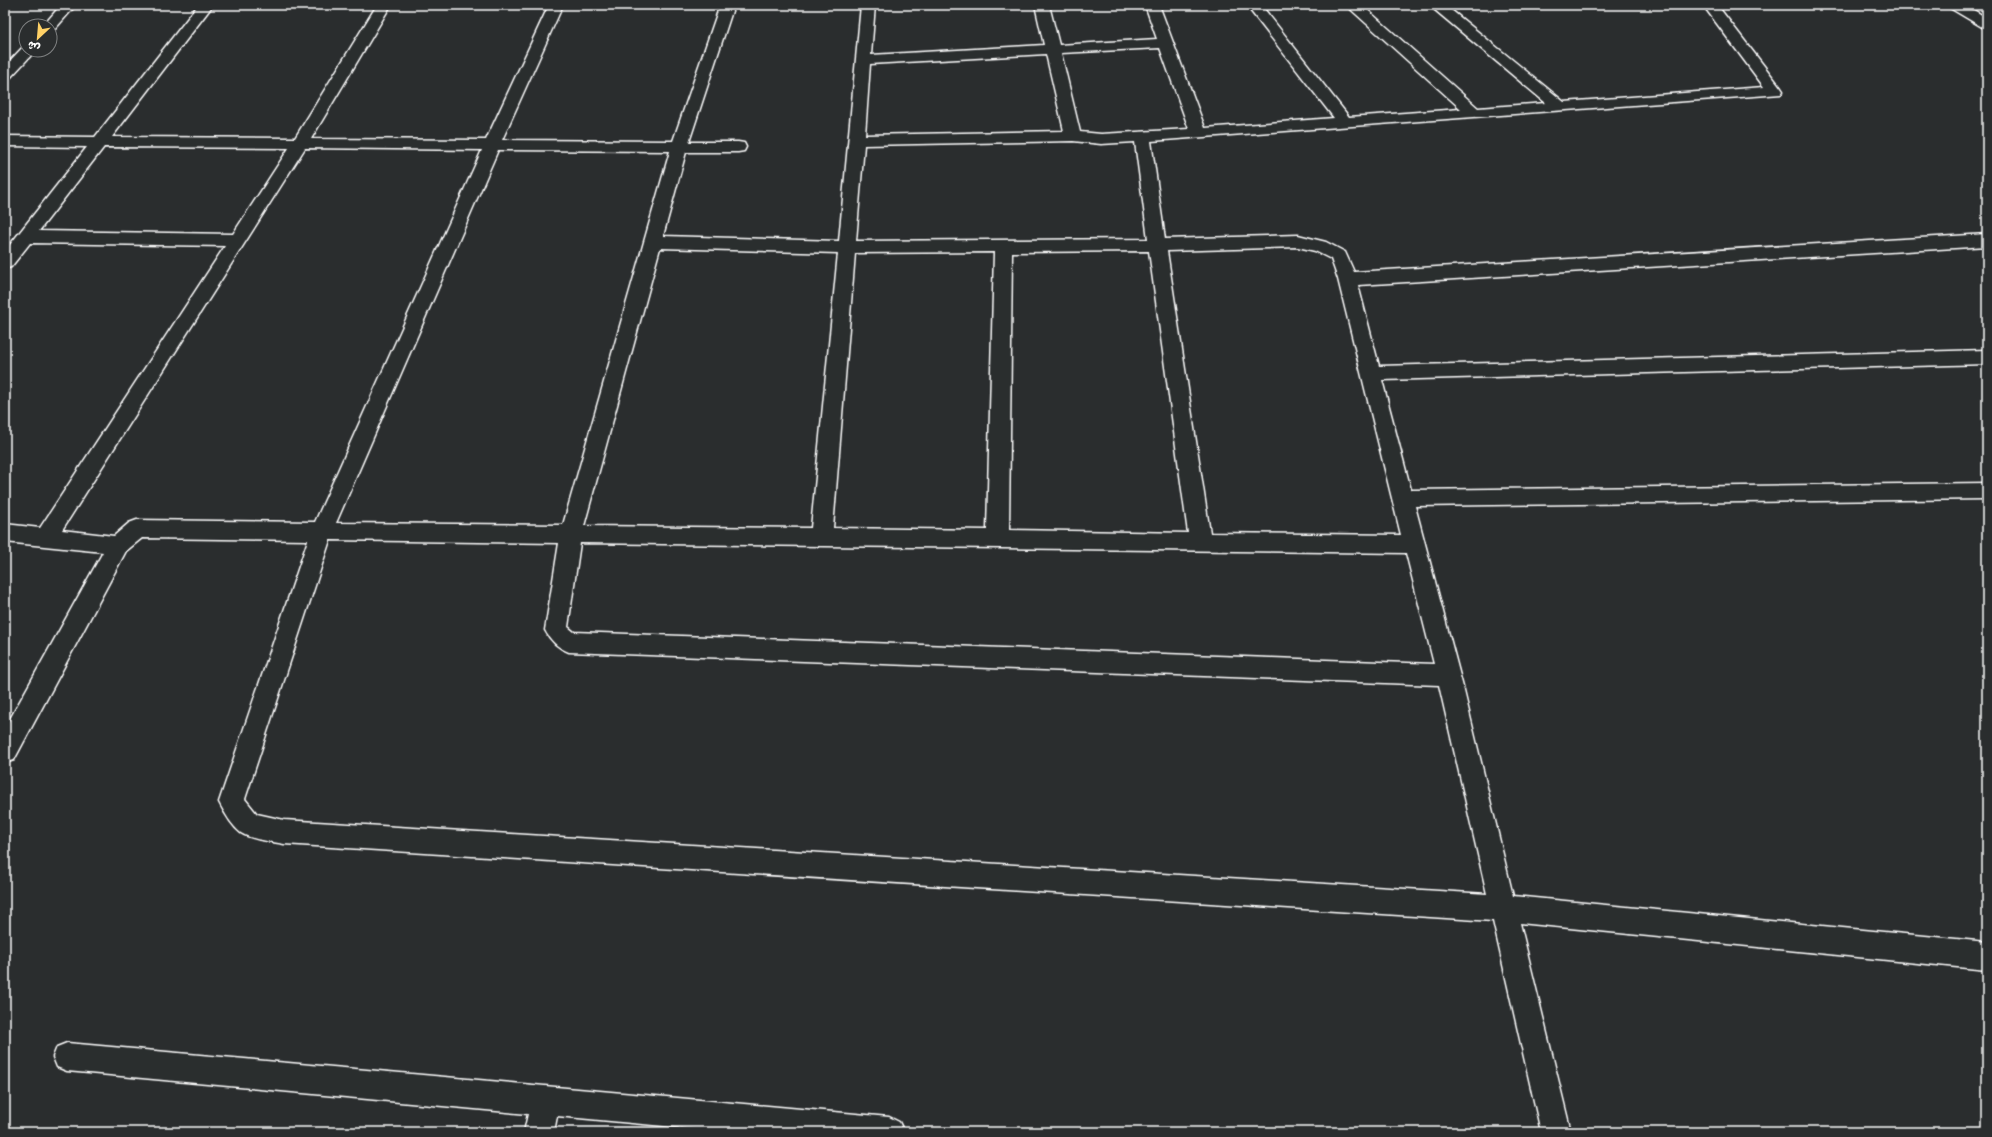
<svg xmlns="http://www.w3.org/2000/svg" width="1992" height="1137" font-family="Dekko,'Playpen Sans Arabic',sans-serif">
<style>
.lines{fill:none;stroke-linecap:round;stroke-linejoin:round}
.street-casing{stroke:#fff;stroke-width:3}
.street{fill:#2a2d2e;fill-rule:evenodd}
</style>
<rect width="100%" height="100%" fill="#2a2d2e"/>
<filter id="ink" filterUnits="userSpaceOnUse"><feTurbulence type="fractalNoise" baseFrequency=".025" numOctaves="2"/><feDisplacementMap in="SourceGraphic" scale="8" xChannelSelector="R" yChannelSelector="G"/><feConvolveMatrix kernelMatrix="1 2 1 2 8 2 1 2 1" color-interpolation-filters="sRGB"/></filter>
<g filter="url(#ink)">
<g class="lines">
<defs>
<path id="street" d="M61 5H76L55 29 50 30V26H43Z
M198 5H213L112 137 295 138 377 5H391L311 139 486 140 549 5H563L502 140 673 141 720 5H734L689 142H738L744 143 746 147 744 151 738 152H686L663 236 839 241 861 5H875L871 55 1044 45 1035 5H1049L1059 45 1157 39 1145 5H1159L1205 128 1334 118 1246 5H1261L1349 117 1461 109 1346 5H1362L1478 108 1546 103 1429 5H1445L1564 102 1764 87 1703 5H1717L1781 88 1783 91 1781 94 1151 141 1165 239 1298 235 1326 242 1345 252 1354 272 1987 234V246L1358 285 1379 366 1987 350V364L1382 380 1411 490 1987 483V499L1415 506 1464 691 1513 896 1987 942V970L1520 923 1571 1132H1541L1493 921 284 844C271 841 252 840 241 833 232 826 224 812 219 802L308 540 142 538 126 551 14 760 5 763V728L103 552 5 542V524L40 528 225 246 30 243 11 267 5 269V251L87 147 5 146V136L95 137ZM1160 48 1189 129 1101 134 1080 132 1061 53ZM1046 54 1064 131 865 135 870 64ZM1073 141 1101 144 1135 142 1148 239 856 241 864 145ZM104 147 289 148 233 234 39 231ZM305 148 482 150 315 522 137 520 129 523 114 536 62 530ZM498 150 670 151 563 525 336 523ZM1298 247 1315 251 1331 259 1338 279 1401 535 1210 533 1167 251ZM660 248 838 253 811 528 584 526ZM1149 251 1188 533 1009 530 1012 252ZM994 252 987 530 833 528 855 253ZM330 540 559 543 545 630C550 640 558 648 569 652L1439 685 1487 894 284 820 257 814 245 799ZM580 543 1406 553 1434 664 574 632 568 627Z
M1948 5H1965L1987 18V28L1982 27 1950 8Z
M26 46V50H36L10 78 5 80V66L23 47Z
M67 1043 889 1117 899 1122 904 1132H728L557 1116 554 1132H524L528 1114 67 1071 57 1067 53 1057 57 1047Z"/>
</defs>
<!-- street casing -->
<use href="#street" class="street-casing"/>
<!-- street -->
<use href="#street" class="street"/>
</g>
</g>
<!-- margin -->
<rect width="1992" height="1137" fill="none" stroke="#2a2d2e" stroke-width="20"/>
<rect x="10" y="10" width="1972" height="1117" fill="none" stroke="#fff" stroke-width="1.5" filter="url(#ink)"/>
<!-- north arrow -->
<g transform="translate(38 38) rotate(206)"><circle r="19" fill="#2a2d2e" stroke="#7f8182"/>
<path d="M0-3L7 15L0 10L-7 15Z" fill="#ffd166"/>
<text y="-6" font-size="11" font-weight="bold" text-anchor="middle" fill="#ffffff">ش</text>
</g>
</svg>
